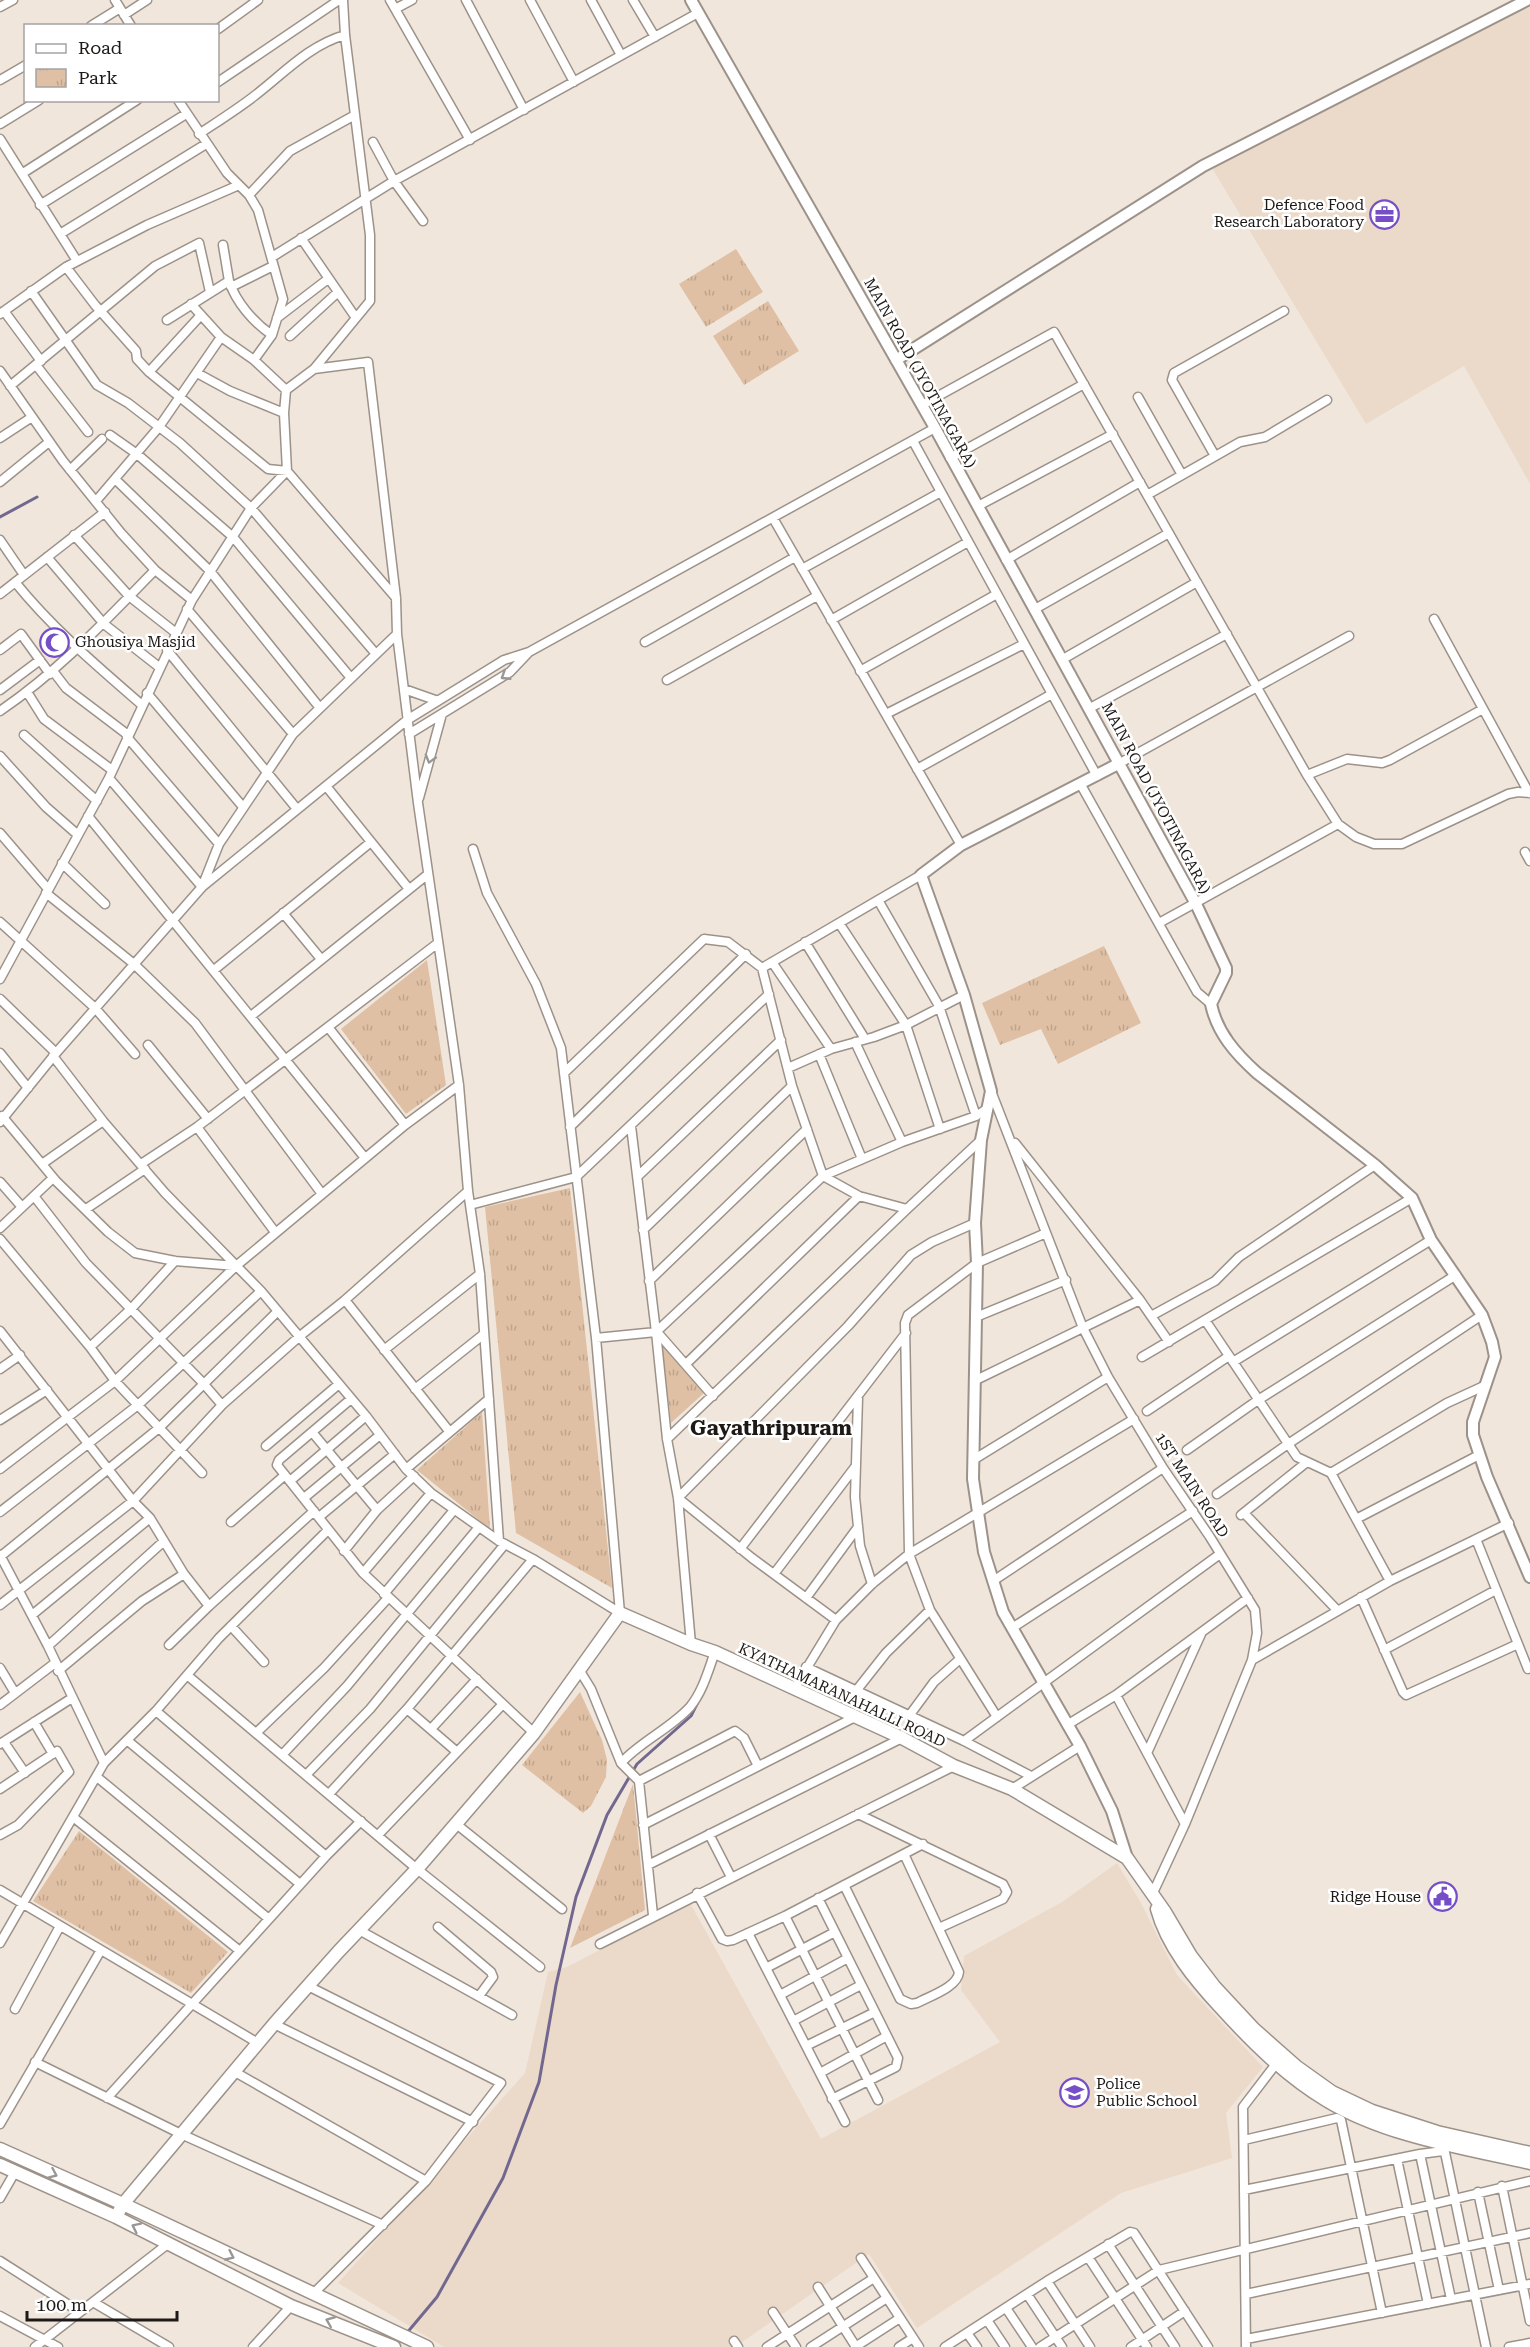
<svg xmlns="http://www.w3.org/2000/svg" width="1530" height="2347" font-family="'Roboto Serif',serif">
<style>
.built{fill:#ebdaca}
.park{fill:url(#park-tufts)}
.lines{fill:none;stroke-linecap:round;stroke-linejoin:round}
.stream{stroke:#72688f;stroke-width:3}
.minor-casing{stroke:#9c9289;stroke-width:11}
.tertiary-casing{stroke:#9c9289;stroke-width:14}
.secondary-casing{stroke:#9c9289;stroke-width:15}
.minor{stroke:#fff;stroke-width:8}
.tertiary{stroke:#fff;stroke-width:10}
.secondary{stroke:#fff;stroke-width:12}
.oneway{stroke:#999896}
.labels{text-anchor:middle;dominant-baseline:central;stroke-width:5;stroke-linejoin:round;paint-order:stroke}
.poi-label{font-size:15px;fill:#1d1916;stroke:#fff;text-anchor:end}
.street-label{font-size:15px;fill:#1d1916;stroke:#fff}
.district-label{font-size:21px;font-weight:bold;fill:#1d1916;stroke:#fff}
</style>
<defs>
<pattern id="park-tufts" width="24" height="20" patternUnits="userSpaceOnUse" patternTransform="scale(1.5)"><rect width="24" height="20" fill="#dfc0a4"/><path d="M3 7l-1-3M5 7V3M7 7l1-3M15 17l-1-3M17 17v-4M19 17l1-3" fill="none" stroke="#bfa48c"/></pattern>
</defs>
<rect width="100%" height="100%" fill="#f1e6dc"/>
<!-- built -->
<path class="built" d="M1530 6V484L1464 366 1366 424 1212 168Z
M1117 1863 1141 1903 1177 1975 1263 2067 1226 2113 1232 2158 1121 2193 917 2328 869 2254 735 2347H444L338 2283 525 2073 548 1972 567 1967 690 1903 821 2139 1000 2042 961 1990 964 1956 1062 1902Z"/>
<!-- park -->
<path class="park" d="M736 249 763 292 706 327 679 284Z
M768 301 799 351 744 385 713 336Z
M1104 946 1141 1023 1058 1064 1041 1029 1000 1045 982 1003Z
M427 960 446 1085 406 1114 341 1029Z
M570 1188 612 1588 516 1533 485 1207Z
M661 1339 704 1393 671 1423Z
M482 1412 490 1529 417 1470Z
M580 1692 602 1740 607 1760 606 1777 591 1806 583 1813 522 1765Z
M633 1784 645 1910 570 1948Z
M79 1831 228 1952 191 1993 33 1901Z"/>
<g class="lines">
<!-- stream -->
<path class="stream" d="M0 517 37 497
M406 2334 437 2297 503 2178 539 2082 556 1985 576 1897 607 1815 637 1764 691 1716 697 1704"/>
<defs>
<path id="minor" d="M115 0 131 26
M390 0 470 140
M466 0 524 110
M530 0 574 82
M591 0 621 55
M633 0 655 37
M0 7 13 0
M395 9 412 0
M124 15 147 0
M91 26 120 8
M218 29 258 0
M0 80 26 65
M218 82 339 0
M178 100 227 173 249 195 258 210 283 299 272 335 254 360
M0 124 39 100
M199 134C217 122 236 110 253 97 282 75 309 45 345 35
M0 139 77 261
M373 142 394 181 423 221
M23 173 137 100
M249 195 290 151 355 115
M40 205 186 114
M60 234 206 144
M301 238 356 318
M272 257 394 181 698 13
M66 267 95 305 136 351 137 359 149 372 268 469 287 471 396 598
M229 281C236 302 253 322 272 335
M231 287 273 266
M31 291 97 385 128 403 180 443 251 508 376 654
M191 304 221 337 254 360 286 390
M4 311 41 361
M0 314 66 267 147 225 239 185
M277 318 328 279
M167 320 229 281 223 245
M290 336 338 292
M36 365 88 432
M314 369 370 301V235L345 35 343 0
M0 371 63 461 121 533 155 570 192 600
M149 372 201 315
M197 373 230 391 284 413
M10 386 155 266 199 243 210 292
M1138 397 1182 475
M922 405 1054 332 1307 775 1338 824 1356 837 1374 844H1402L1508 794 1518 792 1530 793
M110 435 137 454 233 537 351 678
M0 438 32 417
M913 441 1097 776
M1215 456 1172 380 1174 373 1284 311
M950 458 1084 384
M70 470 102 439
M115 479 210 571 320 708
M0 482 49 442
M1147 495 1240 442 1265 437 1327 400
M96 501 159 427 221 337
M978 506 1113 434
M773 518 961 845
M74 535 129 596 176 633
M0 540 24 575
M47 557 104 624 159 667
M1006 560 1140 482
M802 569 941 492
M15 582C52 628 97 666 142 705
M0 594 105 512
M187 609 293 734
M1035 609 1169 533
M1434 619 1529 793
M831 620 968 542
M645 642 795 557
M0 650 21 634 50 674
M167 650 297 809
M529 652 935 428
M1063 659 1197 582
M53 671 66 688 128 735
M860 671 997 594
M667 680 817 596
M404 689 438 701
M0 690 40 660
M27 692 44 719 112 770
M147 693 243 807
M1090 708 1227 634
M0 711C60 670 105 621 155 570
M886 714 1024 644
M24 735 97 801
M127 737 219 844
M0 756 46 807 78 835
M1120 763 1349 636
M917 769 1052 694
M1307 775 1347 759 1382 763 1390 760 1483 709
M109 778 202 887 219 844 293 734 397 634
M1081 785 1197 992 1211 1004
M326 786 409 889
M419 798 442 714
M88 816 365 1158
M0 833 48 889
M473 849 487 893 536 984 561 1048 596 1338 620 1613
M1525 852 1530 861
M62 863 105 904
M46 893 134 964 195 1023 322 1194
M878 900 939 1006 976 1116
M283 913 321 959
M0 922 95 1008 135 1054
M839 923 906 1025 940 1129
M1159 923 1338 824
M805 942 865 1039
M772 962 831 1049
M762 968 921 875
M214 970 371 842
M0 979 109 778 192 600 251 508 287 471 284 413 286 390 314 369 368 362 396 598 397 634 418 803 459 1085 468 1191 480 1274 499 1541
M0 999 56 1053
M251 1016 427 875
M328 1027 405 1125
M855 1042 902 1142
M148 1045 208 1119
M0 1053 28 1088
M819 1054 862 1159
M53 1056 103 1121 165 1193 261 1291 366 1416 406 1469 431 1493 499 1541 533 1559 620 1613
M788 1068 831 1049 874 1037 906 1025 964 995
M564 1073 704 939 728 942 762 968 792 1086 823 1176 859 1196 907 1209
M991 1091 1083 1328 1108 1377 1163 1468 1210 1537 1255 1610 1257 1633 1252 1660 1185 1824 1152 1895
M2 1116 56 1181 108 1232 135 1253 175 1261 236 1266
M0 1122 56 1053 202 887 407 720 504 660 529 652 510 672 409 734
M631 1126 656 1332 667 1439 678 1498 691 1644
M197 1127 275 1232
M570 1127 746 954
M1015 1143 1140 1300 1169 1342
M42 1164 103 1121
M141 1164 197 1127 438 943
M638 1176 781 1040
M0 1182 22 1207
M34 1196 86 1263 203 1383 222 1405
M470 1205 576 1177 769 994
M86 1209 145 1169
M0 1228 53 1178
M643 1230 792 1086
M0 1239 90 1347 115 1381 202 1473
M649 1281 807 1129
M345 1300 449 1431
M1151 1316 1215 1281 1239 1257 1375 1165
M976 1317 1066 1280
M1205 1320 1297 1457 1331 1473 1390 1581
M0 1331 108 1469 133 1501 150 1518 184 1574 209 1606
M657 1332 713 1396
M596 1338 656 1332 823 1176 902 1142 976 1116 988 1108
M90 1347 131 1309 175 1261
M384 1350 480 1274
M1142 1357 1412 1198
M1233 1362 1431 1240
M686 1364 859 1196
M0 1369 20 1355
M974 1381 1140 1300
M415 1389 484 1334
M858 1398 855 1497 860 1546 872 1584
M351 1399 279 1460 277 1465 363 1573 534 1733
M1147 1411 1229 1356
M0 1420 47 1390
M312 1432 377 1510
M667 1439 907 1209 981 1140
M266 1446 339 1384
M1187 1450 1258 1400 1456 1275
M973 1460 1108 1377
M0 1469 115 1381 236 1266 405 1125 459 1085
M406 1469 489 1399
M1331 1473 1447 1403 1484 1386
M290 1481 366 1416
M1217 1494 1288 1444 1482 1315
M304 1498 380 1435
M0 1512 138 1405 261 1291
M1244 1513 1337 1610
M1241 1515 1307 1462
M319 1517 395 1454
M1358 1518 1479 1455
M231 1522 285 1475
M1476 1539 1528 1669
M740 1549 906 1333
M344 1551 377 1510 414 1476
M0 1555 48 1646 104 1763
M1 1556 159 1428 278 1311
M363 1573 431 1493
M774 1574 855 1467
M993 1581 1163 1468
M384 1594 454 1510
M1361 1597 1403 1692 1406 1695 1518 1644
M806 1598 858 1527
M0 1605 133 1501 222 1405 300 1336 345 1300 468 1191
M32 1615 150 1518
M836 1620 752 1558 678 1498 848 1326 911 1255 932 1242 975 1223
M231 1626 264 1662
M1012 1628 1193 1511
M169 1645 209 1606 314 1511
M48 1646 164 1541
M1384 1650 1496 1590
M1252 1660 1390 1581 1509 1523
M806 1667 964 1741 1031 1776
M0 1668 15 1693
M58 1671 142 1601 184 1574
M580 1671 591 1689 621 1763 639 1781 653 1915
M187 1675 417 1869 540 1967
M794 1689 836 1620 872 1584 909 1554 1134 1419
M856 1691 886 1653 930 1610
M1116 1695 1185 1824
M0 1705 55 1663
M407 1709 457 1752
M156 1711 326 1856
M909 1716 934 1682 960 1659
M997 1717 930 1610 909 1554 905 1323 908 1315 977 1263 1046 1233
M34 1722 53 1754
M1067 1725 1116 1695 1248 1598
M431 1729 477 1679
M256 1733 324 1668 388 1598
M128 1741 300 1884
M964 1741 1220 1554
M4 1742 25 1773
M0 1744 72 1698
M1147 1753 1201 1634
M282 1755 347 1686 479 1527
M621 1763C641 1741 670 1729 690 1707 703 1691 708 1671 715 1652
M306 1775 370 1709 505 1544
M97 1777 269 1919
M639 1781 735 1731 744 1738 758 1766
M0 1789 57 1751 69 1772 18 1825 0 1835
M1012 1789 1080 1746
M329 1794 407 1709 533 1559
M858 1814 1003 1884 1007 1892 1003 1899 939 1928
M73 1817 240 1951
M455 1823 562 1909
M643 1825 855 1717
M709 1834 731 1877
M378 1835 503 1704
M648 1865 902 1738
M844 1885 900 1999 911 2004 917 2003C930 1996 958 1987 959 1972L904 1854
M0 1890 258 2043
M697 1893 722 1939 727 1941 733 1940 785 1916 923 1844
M818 1898 898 2058 896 2067 832 2099
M785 1916 878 2100
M438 1927 491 1972 493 1977 479 1996
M359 1930 512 2015
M748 1933 845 2122
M0 1943 104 1763 156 1711 219 1638 328 1530
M600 1944 954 1766
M766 1968 835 1932
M308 1986 501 2083 426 2181 314 2293
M780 1995 848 1958
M15 2009 60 1926
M793 2021 861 1985
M274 2024 473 2122
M806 2046 875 2012
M35 2062 181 2134 383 2225
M235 2072 426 2181
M820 2073 887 2036
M107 2098 326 1856 361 1821
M0 2124 101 1950
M1244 2140 1337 2118 1341 2120 1382 2313
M1443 2143 1486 2347
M1420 2154 1451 2299
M1397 2159 1428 2304
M1502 2186 1530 2321
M1244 2190 1420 2154 1443 2151
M1478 2192 1499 2290
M0 2198 15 2172
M1108 2244 1175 2347
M1088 2257 1147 2347
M861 2258 919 2347
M0 2261 80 2312
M1047 2281 1090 2347
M818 2287 856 2347
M1027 2294 1062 2347
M1246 2294 1530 2233
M93 2302 169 2347
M1006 2308 1032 2347
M773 2312 796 2347
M0 2316 58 2347
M987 2320 1005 2347
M967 2333 977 2347
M1246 2339 1530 2284
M734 2341 738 2347
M35 2347 169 2243
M253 2347 291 2306
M767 2347 874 2278
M811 2347 887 2298
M855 2347 900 2318
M899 2347 913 2338
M945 2347 1047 2281 1130 2232 1134 2233 1208 2347
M1040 2347 1159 2270 1530 2181
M1131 2347 1185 2311
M1246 2347 1243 2107 1279 2060
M1509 2347 1530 2343"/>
<path id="tertiary" d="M691 0 935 428 1196 904 1226 968V973L1211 1004C1217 1033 1236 1054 1257 1073L1375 1165 1412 1198 1431 1240 1482 1315 1492 1342 1495 1357 1473 1422V1435L1487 1477 1530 1577
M896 360 1203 166 1527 0
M1120 763 961 845 921 875 964 995 991 1091 981 1140 975 1223 977 1263 973 1479 984 1552 1003 1612 1080 1746 1112 1811 1127 1858"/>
<path id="secondary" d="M1157 1909C1167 1946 1195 1980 1221 2008 1252 2042 1286 2076 1326 2100 1385 2136 1464 2148 1530 2163
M0 2149 123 2204 427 2347
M0 2165 116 2217 291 2306 394 2347
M116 2217 123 2204 274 2024 339 1951 417 1869 534 1733 620 1613 691 1644 715 1652 902 1738 954 1766 1012 1789 1127 1858 1165 1912 1191 1956 1214 1986 1254 2029 1297 2067 1332 2092 1372 2111 1437 2132 1530 2153"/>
</defs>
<!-- minor casing -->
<use href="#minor" class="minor-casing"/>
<!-- tertiary casing -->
<use href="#tertiary" class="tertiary-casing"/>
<!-- secondary casing -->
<use href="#secondary" class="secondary-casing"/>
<!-- minor -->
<use href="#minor" class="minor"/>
<!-- tertiary -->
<use href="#tertiary" class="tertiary"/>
<!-- secondary -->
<use href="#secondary" class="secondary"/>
</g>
<!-- one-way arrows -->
<defs><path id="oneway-chevron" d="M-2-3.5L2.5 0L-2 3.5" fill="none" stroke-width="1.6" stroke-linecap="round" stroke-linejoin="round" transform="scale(1.5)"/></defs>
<g class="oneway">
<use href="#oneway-chevron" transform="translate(505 676) rotate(148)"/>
<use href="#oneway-chevron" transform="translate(430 759) rotate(106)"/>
<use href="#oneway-chevron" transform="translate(53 2174) rotate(24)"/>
<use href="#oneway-chevron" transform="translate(136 2227) rotate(-154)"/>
<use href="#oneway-chevron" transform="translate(230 2256) rotate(25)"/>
<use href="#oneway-chevron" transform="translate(330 2321) rotate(-158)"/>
</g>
<!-- icons -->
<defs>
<symbol id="office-ring" viewBox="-11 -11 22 22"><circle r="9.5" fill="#fff" stroke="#764ec7" stroke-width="1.5"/><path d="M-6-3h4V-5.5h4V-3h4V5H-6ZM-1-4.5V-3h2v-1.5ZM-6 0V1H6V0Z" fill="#764ec7"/></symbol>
<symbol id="mosque-ring" viewBox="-11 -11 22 22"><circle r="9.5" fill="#fff" stroke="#764ec7" stroke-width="1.5"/><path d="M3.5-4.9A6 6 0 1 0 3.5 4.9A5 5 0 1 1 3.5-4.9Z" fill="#764ec7"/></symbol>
<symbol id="civic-ring" viewBox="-11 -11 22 22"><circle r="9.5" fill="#fff" stroke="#764ec7" stroke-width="1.5"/><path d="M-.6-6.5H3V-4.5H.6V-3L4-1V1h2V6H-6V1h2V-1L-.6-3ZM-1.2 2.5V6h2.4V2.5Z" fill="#764ec7"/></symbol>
<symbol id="school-ring" viewBox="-11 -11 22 22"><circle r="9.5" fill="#fff" stroke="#764ec7" stroke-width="1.5"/><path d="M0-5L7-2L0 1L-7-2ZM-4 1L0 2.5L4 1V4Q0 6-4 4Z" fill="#764ec7"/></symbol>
</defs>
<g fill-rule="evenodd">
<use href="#office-ring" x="1368" y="198" width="33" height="33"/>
<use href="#mosque-ring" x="38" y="626" width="33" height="33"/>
<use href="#civic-ring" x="1426" y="1880" width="33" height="33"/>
<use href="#school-ring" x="1058" y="2076" width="33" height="33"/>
</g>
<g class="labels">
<!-- poi labels -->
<g class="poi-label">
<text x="1364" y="205">Defence Food<tspan x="1364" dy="17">Research Laboratory</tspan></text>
<text x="75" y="642" text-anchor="start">Ghousiya Masjid</text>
<text x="1421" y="1897">Ridge House</text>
<text x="1096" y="2084" text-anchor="start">Police<tspan x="1096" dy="17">Public School</tspan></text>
</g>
<!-- street labels -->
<g class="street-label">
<text transform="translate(920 373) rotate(61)">MAIN ROAD (JYOTINAGARA)</text>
<text transform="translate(1156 798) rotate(62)">MAIN ROAD (JYOTINAGARA)</text>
<text transform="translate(1192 1485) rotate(57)">1ST MAIN ROAD</text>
<text transform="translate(842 1695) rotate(25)">KYATHAMARANAHALLI ROAD</text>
</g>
<!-- district labels -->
<g class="district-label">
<text x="771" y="1428">Gayathripuram</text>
</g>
</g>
<!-- legend -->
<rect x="24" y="24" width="195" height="78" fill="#ffffff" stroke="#a5a3a2" stroke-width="1.5"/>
<rect x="36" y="44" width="30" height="9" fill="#ffffff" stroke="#a5a3a2" stroke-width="1.5"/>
<text x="78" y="54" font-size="18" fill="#1d1916">Road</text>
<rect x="36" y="69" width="30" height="18" fill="url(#park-tufts)" stroke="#a5a3a2" stroke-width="1.5"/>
<text x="78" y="84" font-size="18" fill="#1d1916">Park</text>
<!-- scale -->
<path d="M27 2311v9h150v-9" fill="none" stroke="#1d1916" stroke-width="3"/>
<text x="36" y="2311" font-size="18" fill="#1d1916" stroke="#ffffff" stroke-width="4.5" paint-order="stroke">100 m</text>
</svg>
